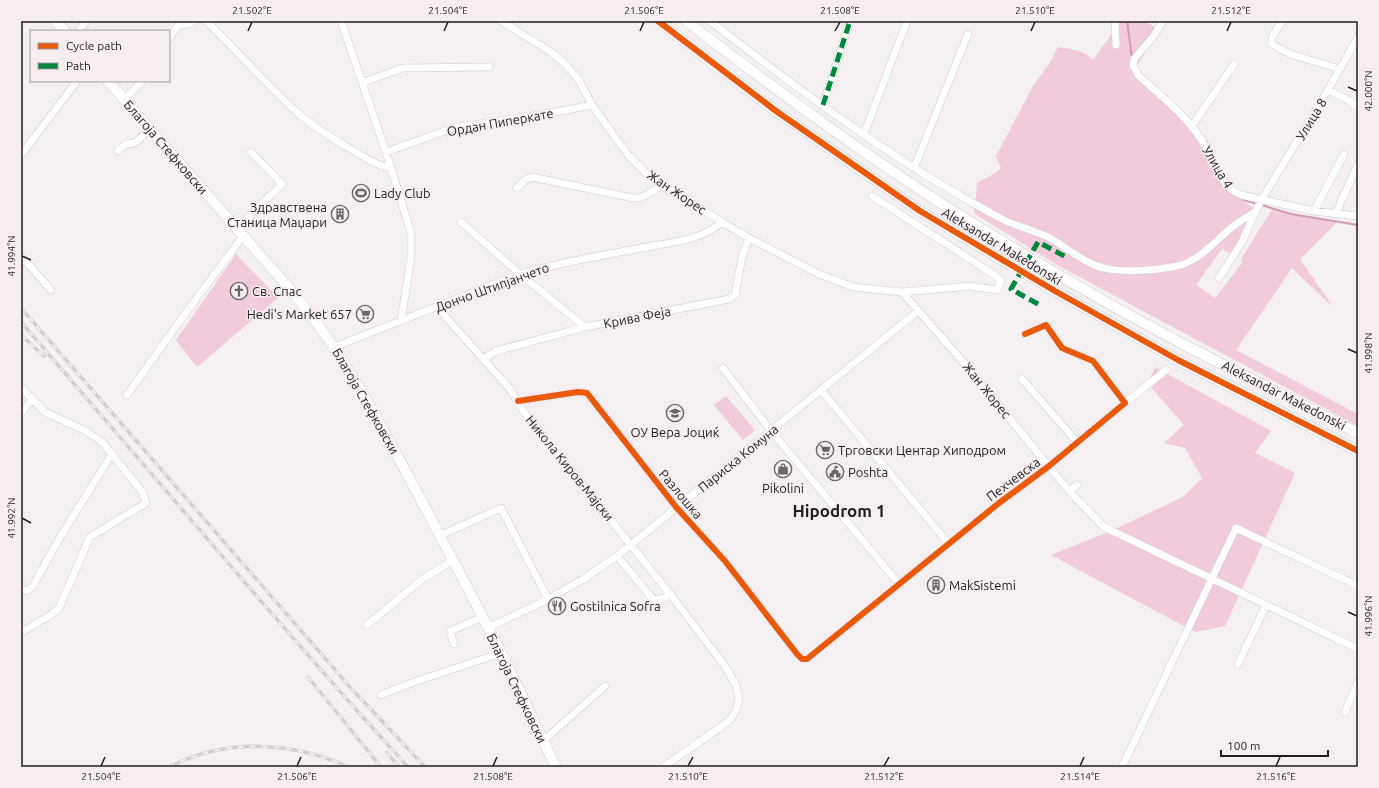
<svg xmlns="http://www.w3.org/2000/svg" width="1379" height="788" font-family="Ubuntu,sans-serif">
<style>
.green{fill:#f1cadc}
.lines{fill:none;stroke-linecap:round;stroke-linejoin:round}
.stream{stroke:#d19bb5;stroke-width:2}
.street-casing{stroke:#d1cdcf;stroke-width:8}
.secondary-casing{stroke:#d1cdcf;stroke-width:11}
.street{stroke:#fdfdfd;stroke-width:7}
.secondary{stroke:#fdfdfd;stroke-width:10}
.rail-casing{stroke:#d2d1d2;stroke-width:3.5}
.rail{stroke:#f6edf1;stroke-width:2;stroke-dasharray:6;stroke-linecap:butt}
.quiet{stroke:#00873e;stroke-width:5;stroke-dasharray:10 5;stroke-linecap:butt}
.cycleway-casing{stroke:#f6edf1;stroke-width:8}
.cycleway{stroke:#e8590c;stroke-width:6}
.ticks{fill:none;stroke:#201d1e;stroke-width:1.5}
.labels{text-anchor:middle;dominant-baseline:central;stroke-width:3;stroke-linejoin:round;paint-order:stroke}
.street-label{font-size:13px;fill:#201d1e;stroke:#f6edf1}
.poi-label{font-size:13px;fill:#201d1e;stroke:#f6edf1;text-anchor:start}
.district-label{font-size:17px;font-weight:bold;fill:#201d1e;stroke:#f6edf1}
.neatline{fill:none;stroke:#201d1e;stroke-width:1.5}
.ticks-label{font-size:10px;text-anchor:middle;fill:#201d1e}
</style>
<rect width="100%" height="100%" fill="#f4eff1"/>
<!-- green -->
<path class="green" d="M1121 21H1144L1160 30 1135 68 1194 123 1210 146 1230 192 1254 208 1232 255 1222 249 1196 285 1215 298 1242 263 1241 259 1273 208 1291 214 1337 222 1300 259 1333 307 1292 268 1236 350 1358 414V426L1059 266 975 214 973 203 976 198 977 183 994 174 1001 168 996 156 1033 86 1049 64 1058 47C1071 49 1084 50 1093 60Z
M236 254 278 298 197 367 176 340Z
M1155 367 1271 431 1255 453 1295 473 1225 626 1195 632 1051 555 1113 530 1183 497 1202 478 1185 448 1164 443 1184 425 1148 384Z
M726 396 755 430 743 440 714 405Z"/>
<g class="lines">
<!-- stream -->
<path class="stream" d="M1127 21 1132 58
M1206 141 1215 159
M1239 197 1244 200 1257 204
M1261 205 1291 214 1358 225"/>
<defs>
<path id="street" d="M206 21C238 51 266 85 299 114 314 127 332 138 349 148 364 157 373 164 390 168
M341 21 386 152 411 233V257L401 321
M501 21 551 52 566 65 579 80 592 105 620 144 629 156 646 173 662 186 700 208 722 222 749 238 819 274 853 287 902 292 969 286 997 290 1001 281 993 274 872 196
M710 21C803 93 902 167 1006 221 1020 227 1035 231 1048 237 1067 247 1083 263 1104 268 1122 273 1158 270 1177 266 1198 262 1215 241 1231 228 1238 222 1247 217 1255 212
M1115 21 1116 45
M1163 21 1153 37 1134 59 1133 66 1138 75C1161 97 1188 116 1204 144 1214 162 1220 187 1241 195L1314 211 1358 216
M1282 21 1272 37V44L1290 54 1340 69
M179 25 188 24 194 21
M78 31 87 21
M169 38 179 25 180 21
M362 83 402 68 489 67
M1328 90 1346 99 1358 107
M125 99 142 81
M823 105 850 21
M1192 126 1234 64
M864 134 907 21
M118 151 126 144 135 143 150 129
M386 152 453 128 545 114 592 105
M21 155 77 81
M914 168 968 34
M517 188 525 180 532 177 633 198H639L644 196 662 186
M1314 211 1344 154
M1336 213 1358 164
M461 222 520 274 585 327
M237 228 282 184 251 152
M21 256 51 290
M1219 278 1242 242 1255 212 1262 199 1328 90 1358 37
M902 292 965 364 1069 491 1077 485
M437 307 510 389 524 412 670 594 725 666 736 686 739 698 736 710 732 717 725 724 663 767
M334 347 520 274C560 262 601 256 641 248 668 243 701 241 722 222
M483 359 496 351 585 327 729 299 735 295 742 257 749 238
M723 368 771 431 900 585
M1022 379 1077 442
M21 388 45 412 86 431 103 443 143 493 146 503 90 537 59 608 52 614 22 632
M821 390 949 544
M127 395 185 314 243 236
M518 401 578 392 587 393 676 507 725 561 797 654 802 659H807L999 503 1049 466 1125 403 1093 361 1062 348 1046 325 1025 334
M1125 403 1166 370
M21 413 32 400
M1069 491 1104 527 1358 649
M441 535 501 508 548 599
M617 556 651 597 655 600 664 598 670 594
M21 589 27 591 33 586 59 539 112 454
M367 625 420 581 453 560
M488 628 548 599 582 580 617 556 918 311
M454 644 450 631 483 617
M1238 664 1266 605
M381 695 414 682 501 653
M1345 712 1358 682
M543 741 605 686
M1122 767 1236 528 1358 586"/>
<path id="secondary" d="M55 21 65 31
M658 21 776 111 920 211 1055 291 1178 360 1358 451
M686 21C779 92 872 161 971 222 1047 269 1126 315 1206 356 1256 382 1307 406 1358 433
M108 81 295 295C347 358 383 429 421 500 448 551 475 601 501 653 520 690 537 729 556 767"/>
</defs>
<!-- street casing -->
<use href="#street" class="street-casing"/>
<!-- secondary casing -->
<use href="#secondary" class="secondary-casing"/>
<!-- street -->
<use href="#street" class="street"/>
<!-- secondary -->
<use href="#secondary" class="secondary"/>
<defs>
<path id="rail" d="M21 308 350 687 425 767
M21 322 266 607 351 704 408 767
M21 335 44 356
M308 677 381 767
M387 752 399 767
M169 767C227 738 290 741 349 767"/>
</defs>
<!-- rail casing -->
<use href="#rail" class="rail-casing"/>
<!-- rail -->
<use href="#rail" class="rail"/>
<!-- quiet -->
<path class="quiet" d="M823 105 850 21
M1038 304 1011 289 1038 242 1066 257"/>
<defs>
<path id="cycleway" d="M658 21 776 111 920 211 1055 291 1178 360 1358 451
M518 401 578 392 587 393 676 507 725 561 797 654 802 659H807L999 503 1049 466 1125 403 1093 361 1062 348 1046 325 1025 334"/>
</defs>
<!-- cycleway casing -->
<use href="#cycleway" class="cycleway-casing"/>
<!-- cycleway -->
<use href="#cycleway" class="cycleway"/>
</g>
<!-- ticks -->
<path class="ticks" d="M248 31 252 22M444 31 448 22M640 31 644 22M835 31 840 22M1031 31 1035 22M1227 31 1231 22M1348 87 1357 91M22 256 31 260M1348 349 1357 353M22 518 31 523M1348 612 1357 616M101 766 105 757M297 766 301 757M493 766 497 757M688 766 693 757M884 766 889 757M1080 766 1084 757M1276 766 1280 757"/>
<!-- icons -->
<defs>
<symbol id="stadium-ring" viewBox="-11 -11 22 22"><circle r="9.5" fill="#f6edf1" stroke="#6a6668" stroke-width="1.5"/><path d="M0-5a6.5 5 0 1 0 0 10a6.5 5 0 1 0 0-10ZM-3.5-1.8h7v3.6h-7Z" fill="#6a6668"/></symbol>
<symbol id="building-ring" viewBox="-11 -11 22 22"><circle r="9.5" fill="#f6edf1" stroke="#6a6668" stroke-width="1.5"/><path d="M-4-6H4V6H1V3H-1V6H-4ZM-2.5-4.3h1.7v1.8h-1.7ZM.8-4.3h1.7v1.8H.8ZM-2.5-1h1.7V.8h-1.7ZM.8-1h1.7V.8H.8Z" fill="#6a6668"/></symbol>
<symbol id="church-ring" viewBox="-11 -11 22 22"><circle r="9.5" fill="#f6edf1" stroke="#6a6668" stroke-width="1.5"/><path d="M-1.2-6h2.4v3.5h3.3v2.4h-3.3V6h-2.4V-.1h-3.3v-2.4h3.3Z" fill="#6a6668"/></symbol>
<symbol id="supermarket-ring" viewBox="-11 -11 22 22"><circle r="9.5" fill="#f6edf1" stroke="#6a6668" stroke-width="1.5"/><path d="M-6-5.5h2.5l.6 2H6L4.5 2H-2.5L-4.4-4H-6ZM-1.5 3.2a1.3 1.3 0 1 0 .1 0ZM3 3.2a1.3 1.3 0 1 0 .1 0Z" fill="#6a6668"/></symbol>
<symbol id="school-ring" viewBox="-11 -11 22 22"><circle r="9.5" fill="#f6edf1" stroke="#6a6668" stroke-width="1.5"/><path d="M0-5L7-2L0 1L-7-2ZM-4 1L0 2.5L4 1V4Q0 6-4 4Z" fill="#6a6668"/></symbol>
<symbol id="shop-ring" viewBox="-11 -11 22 22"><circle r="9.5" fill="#f6edf1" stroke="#6a6668" stroke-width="1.5"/><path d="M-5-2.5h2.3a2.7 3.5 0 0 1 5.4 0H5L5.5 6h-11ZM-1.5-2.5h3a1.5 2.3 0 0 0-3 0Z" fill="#6a6668"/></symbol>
<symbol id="civic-ring" viewBox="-11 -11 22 22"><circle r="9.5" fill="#f6edf1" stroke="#6a6668" stroke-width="1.5"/><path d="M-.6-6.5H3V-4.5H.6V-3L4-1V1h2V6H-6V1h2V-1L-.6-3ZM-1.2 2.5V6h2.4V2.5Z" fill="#6a6668"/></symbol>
<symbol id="restaurant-ring" viewBox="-11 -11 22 22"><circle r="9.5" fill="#f6edf1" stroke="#6a6668" stroke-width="1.5"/><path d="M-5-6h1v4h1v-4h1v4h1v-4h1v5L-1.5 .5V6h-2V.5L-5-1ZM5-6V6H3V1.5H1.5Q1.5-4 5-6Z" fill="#6a6668"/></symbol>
</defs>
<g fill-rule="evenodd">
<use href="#stadium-ring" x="351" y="183" width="20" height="20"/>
<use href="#building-ring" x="330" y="204" width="20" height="20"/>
<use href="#church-ring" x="229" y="281" width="20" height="20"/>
<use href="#supermarket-ring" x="355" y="304" width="20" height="20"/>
<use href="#school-ring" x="665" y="403" width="20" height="20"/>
<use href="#supermarket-ring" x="815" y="440" width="20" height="20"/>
<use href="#shop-ring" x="773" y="459" width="20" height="20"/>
<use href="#civic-ring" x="825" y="462" width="20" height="20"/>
<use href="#building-ring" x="926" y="575" width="20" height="20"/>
<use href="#restaurant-ring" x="547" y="596" width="20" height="20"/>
</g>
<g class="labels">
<!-- street labels -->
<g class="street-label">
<text transform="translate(1311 119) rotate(-59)">Улица 8</text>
<text transform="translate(500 122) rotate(-10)">Ордан Пиперкате</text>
<text transform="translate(166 147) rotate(49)">Благоја Стефковски</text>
<text transform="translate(1218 167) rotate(59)">Улица 4</text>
<text transform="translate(677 192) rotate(34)">Жан Жорес</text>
<text transform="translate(1002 246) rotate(31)">Aleksandar Makedonski</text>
<text transform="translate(492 287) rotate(-20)">Дончо Штипјанчето</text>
<text transform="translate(637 317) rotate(-11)">Крива Феја</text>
<text transform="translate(987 390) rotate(51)">Жан Жорес</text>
<text transform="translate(1284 395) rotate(27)">Aleksandar Makedonski</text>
<text transform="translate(366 401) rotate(60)">Благоја Стефковски</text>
<text transform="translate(738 458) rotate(-39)">Париска Комуна</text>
<text transform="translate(570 468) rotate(51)">Никола Киров-Мајски</text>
<text transform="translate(1013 479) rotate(-37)">Пехчевска</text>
<text transform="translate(681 494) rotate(50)">Разлошка</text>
<text transform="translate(517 688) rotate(64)">Благоја Стефковски</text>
</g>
<!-- poi labels -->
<g class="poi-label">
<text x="374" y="193">Lady Club</text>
<text x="327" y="207" text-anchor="end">Здравствена<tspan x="327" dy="15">Станица Маџари</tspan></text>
<text x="252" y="291">Св. Спас</text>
<text x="352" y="314" text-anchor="end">Hedi's Market 657</text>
<text x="675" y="432" text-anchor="middle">ОУ Вера Јоциќ</text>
<text x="838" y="450">Трговски Центар Хиподром</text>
<text x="848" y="472">Poshta</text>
<text x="783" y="488" text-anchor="middle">Pikolini</text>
<text x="949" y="585">MakSistemi</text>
<text x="570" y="606">Gostilnica Sofra</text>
</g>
<!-- district labels -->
<g class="district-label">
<text x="839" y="510">Hipodrom 1</text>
</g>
</g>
<!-- border -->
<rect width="1379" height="788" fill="none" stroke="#f6edf1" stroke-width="44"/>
<!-- legend -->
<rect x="30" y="30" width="140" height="52" fill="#f6edf1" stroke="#a09a9d"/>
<rect x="38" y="43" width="20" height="6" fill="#e8590c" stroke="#a09a9d"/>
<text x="66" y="50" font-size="12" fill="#201d1e">Cycle path</text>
<rect x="38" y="63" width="20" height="6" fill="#00873e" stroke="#a09a9d"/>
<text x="66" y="70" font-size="12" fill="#201d1e">Path</text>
<!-- scale -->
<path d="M1221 750v6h107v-6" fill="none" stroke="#201d1e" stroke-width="2"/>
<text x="1227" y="750" font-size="12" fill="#201d1e" stroke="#f6edf1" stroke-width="3" paint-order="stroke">100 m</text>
<rect x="22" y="22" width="1335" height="744" class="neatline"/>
<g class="ticks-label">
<text x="252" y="14">21.502°E</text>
<text x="448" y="14">21.504°E</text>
<text x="644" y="14">21.506°E</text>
<text x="840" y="14">21.508°E</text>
<text x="1035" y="14">21.510°E</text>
<text x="1231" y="14">21.512°E</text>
<text transform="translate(1368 91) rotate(-90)" y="4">42.000°N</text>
<text transform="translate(11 256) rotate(-90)" y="4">41.994°N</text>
<text transform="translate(1368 353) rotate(-90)" y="4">41.998°N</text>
<text transform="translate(11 518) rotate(-90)" y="4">41.992°N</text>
<text transform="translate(1368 616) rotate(-90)" y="4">41.996°N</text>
<text x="101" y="780">21.504°E</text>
<text x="297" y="780">21.506°E</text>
<text x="493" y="780">21.508°E</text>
<text x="688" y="780">21.510°E</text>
<text x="884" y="780">21.512°E</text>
<text x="1080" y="780">21.514°E</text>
<text x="1276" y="780">21.516°E</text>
</g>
</svg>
